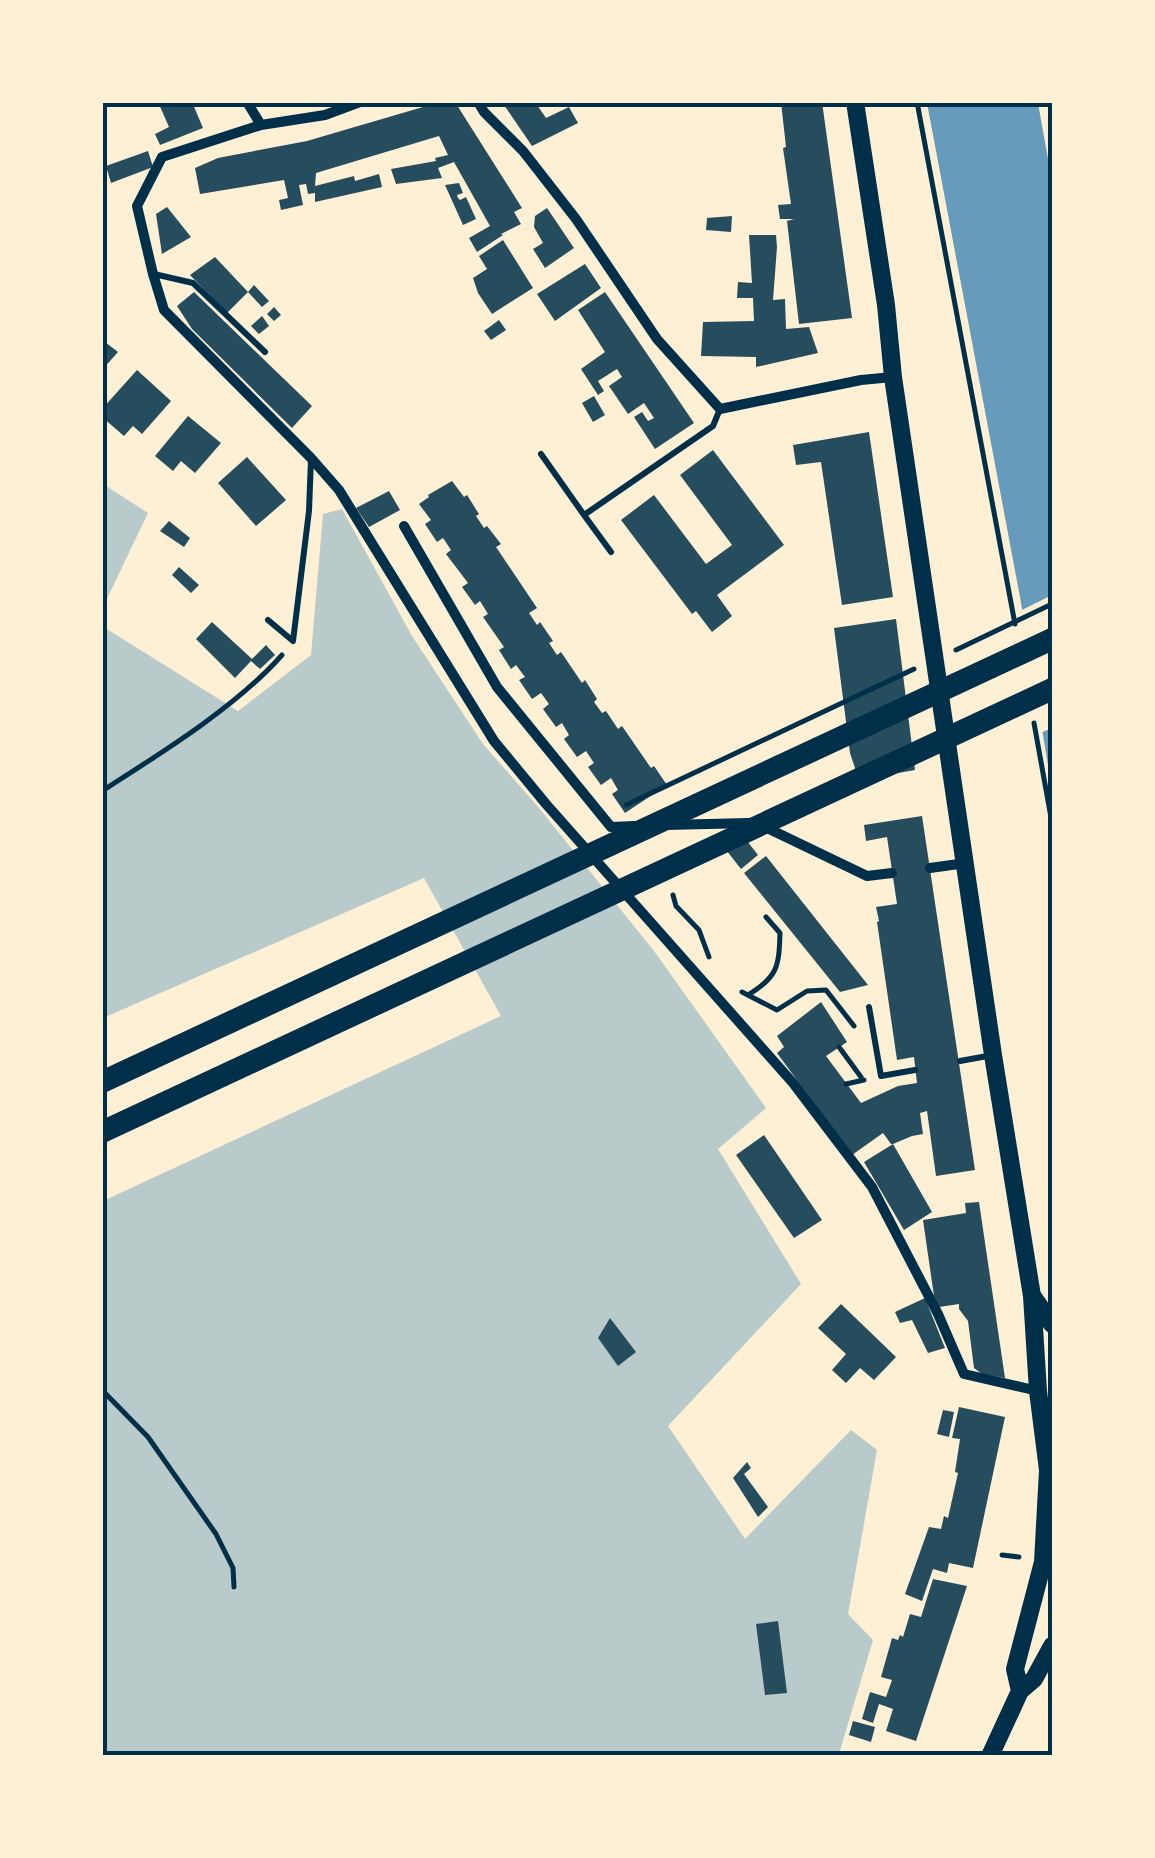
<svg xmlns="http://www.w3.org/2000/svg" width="1155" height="1858" font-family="'Noto Serif',serif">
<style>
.green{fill:#b9caca}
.water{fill:#669bbc}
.pier{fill:#fdf0d5}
.building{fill:#264d5e}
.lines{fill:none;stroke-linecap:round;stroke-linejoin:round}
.path{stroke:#003049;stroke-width:5}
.service{stroke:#003049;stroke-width:6}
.minor{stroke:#003049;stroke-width:10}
.tertiary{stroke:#003049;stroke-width:18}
.trunk{stroke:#003049;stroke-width:22}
.neatline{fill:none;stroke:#003049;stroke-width:4}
</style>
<rect width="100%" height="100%" fill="#fdf0d5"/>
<!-- green -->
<path class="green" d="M103 484 148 513 103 607Z
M342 509 412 636 483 744 539 808 654 951 766 1108 718 1149 801 1284 668 1426 745 1539 851 1430 877 1450 848 1614 873 1640 839 1754 841 1755H103V1201L501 1016 424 878 103 1018 102 626 238 711 311 655 323 514Z"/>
<!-- water -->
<path class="water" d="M927 103H1038L1052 181V789L1020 597Z"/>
<!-- pier -->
<path class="pier" d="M1052 595V728L1038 734 1018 612Z"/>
<!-- building -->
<path class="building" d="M158 102H192L203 128 160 145 155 134 169 127Z
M440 102H455L522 208 514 212 521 224 501 234 503 235 477 252 469 238 490 226 454 162 438 168 442 178 396 184 391 169 436 161 435 158 448 155 439 136 316 173 315 186 354 176 355 181 379 174 382 187 315 202V193L308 194 306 184 299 185 303 205 281 210 279 200 288 198 284 180 200 194 195 168 218 158 307 141Z
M508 102H535L546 118 569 107 578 123 532 146 504 105Z
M781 102H822L852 318 799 324 787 221 794 219H780L778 205 791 204 783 148 786 147Z
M148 151 153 167 111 183 106 166Z
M459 183 463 193 457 195 458 198 460 200 466 197 476 219 463 225 445 185Z
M167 207 191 237 162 254 156 214Z
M547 208 574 248 545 268 533 249 543 243 534 227 535 216Z
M732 216 731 232 706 230 707 218Z
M749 235H776L777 247 773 300 785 299 786 329 809 327 818 353 756 367V357L701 356 703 322 754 321 753 298H737L738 282 752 283Z
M503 240 533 288 492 314 478 293 473 278 487 269 479 256Z
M215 257 248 292 254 285 269 301 262 307 248 292 227 313 190 275Z
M585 264 601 288 555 321 537 294Z
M194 292 312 406 292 428 192 329 177 306Z
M605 292 694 423 655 449 634 417 642 412 648 421 654 418 644 403 628 414 609 386 622 377 617 369 598 381 604 391 598 395 581 369 605 352 578 310Z
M274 307 281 315 274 321 267 314Z
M262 316 269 326 259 334 251 326Z
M499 320 506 330 491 340 484 331Z
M105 342 118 352 102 370V345Z
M137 370 171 401 142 434 133 426 124 436 102 417V409Z
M594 396 605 415 593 422 582 403Z
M188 416 221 443 195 473 181 461 173 471 155 456Z
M869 432 893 597 842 605 821 462 796 465 793 445Z
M713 450 784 545 717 595 732 616 712 632 696 611 692 614 621 520 654 495 706 564 732 545 680 475Z
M247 457 286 500 256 526 218 483Z
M452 481 464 497 467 495 479 514 476 516 484 528 487 526 501 544 496 547 537 608 529 613 537 625 540 622 553 641 549 643 557 655 561 652 582 683 585 680 597 699 594 702 602 713 606 711 618 729 622 726 651 768 654 766 667 785 625 813 612 794 618 790 611 778 601 785 588 767 594 763 586 751 577 757 564 739 569 735 562 723 556 727 543 709 549 704 541 693 532 699 519 680 525 677 516 665 511 669 499 650 504 647 483 617 488 614 480 601 475 605 462 587 468 583 446 554 451 550 443 538 437 542 425 524 431 520 419 504 429 497 428 495Z
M389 491 400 510 369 527 356 508Z
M169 521 190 538 184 547 160 531Z
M179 567 199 585 191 593 172 575Z
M896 619 915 770 859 780 850 753 834 628Z
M212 622 252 659 266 645 275 655 260 669 251 661 235 678 196 639Z
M922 816 975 1170 936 1176 927 1111 920 1113 923 1134 912 1136 893 1144 932 1212 904 1230 864 1162 893 1144H891L883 1133 852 1155 777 1053 784 1047 777 1036 821 1002 847 1042 826 1056 861 1103 898 1086 917 1083 914 1057 897 1060 877 922 879 921 876 907 897 904 887 837 866 841 864 825Z
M740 832 758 855 741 869 723 846Z
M766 856 868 985 840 992 744 873Z
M764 1135 822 1220 794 1238 736 1155Z
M979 1202 1005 1378 982 1374 974 1368 968 1321 959 1309V1304L939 1307 934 1296 923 1220 966 1213 965 1203Z
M925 1298 945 1348 928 1353 912 1320 900 1323 895 1312Z
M841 1304 896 1357 874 1380 860 1368 846 1383 832 1370 846 1354 818 1328Z
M610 1318 636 1352 618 1366 598 1338Z
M959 1407 1005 1417 973 1568 949 1563 947 1573 933 1569 922 1601 905 1594 929 1527 941 1529 944 1516 948 1518 958 1473 955 1472 960 1439 952 1438Z
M943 1410 954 1412 949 1437 937 1434Z
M747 1462 751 1468 744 1474 768 1507 758 1517 733 1478Z
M933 1579 967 1586 916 1741 886 1731 893 1709 879 1704 873 1723 862 1719 870 1692 886 1697 892 1680 881 1677 892 1638 898 1640 900 1635 903 1637 910 1614 921 1617Z
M778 1621 787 1693 765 1695 756 1624Z
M853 1721 875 1727 871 1742 849 1735Z"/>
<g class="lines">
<!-- path -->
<path class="path" d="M917 102 1015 624
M956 650 1052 604
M1034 723 1052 823
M102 794 105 789C163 752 237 706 282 655
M626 805 914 669
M673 895 676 906 699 930 709 957
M742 992 777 1010 807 991 826 990 854 1026
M748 995C778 977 779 966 780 933L766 917
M839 1047 861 1077
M846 1084 864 1080
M102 1390 148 1437 216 1534 233 1568 234 1587
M1002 1555 1019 1557"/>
<!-- service -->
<path class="service" d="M154 274 193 283 265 352
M541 454 584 515 713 426 720 409
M584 515 611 552
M268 620 293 641 309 511 311 459
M869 1007 881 1076 915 1070
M960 1061 993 1055"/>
<!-- minor -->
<path class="minor" d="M247 102 261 125
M360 102 325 115 261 125 162 157 137 206 153 274 164 310 311 458 339 490 494 741 546 804 793 1083 872 1187 938 1314 964 1374 1038 1391
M478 102 484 112 523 151 576 219 657 339 720 409 861 380 893 377
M404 526 497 687 611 827 634 826
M666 825 749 823
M765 827 867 876 892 873
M930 868 966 863"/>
<!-- tertiary -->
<path class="tertiary" d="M855 102 886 305 893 377 993 1055 1032 1296 1038 1391 1048 1470 1043 1562 1015 1669 1020 1691
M1033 1297 1052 1324
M990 1756 1020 1691 1034 1679 1052 1646"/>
<!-- trunk -->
<path class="trunk" d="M102 1082 1052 639
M102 1132 1052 689"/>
</g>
<!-- border -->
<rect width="1155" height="1858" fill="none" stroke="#fdf0d5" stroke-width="210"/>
<rect x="105" y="105" width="945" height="1648" class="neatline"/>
</svg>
